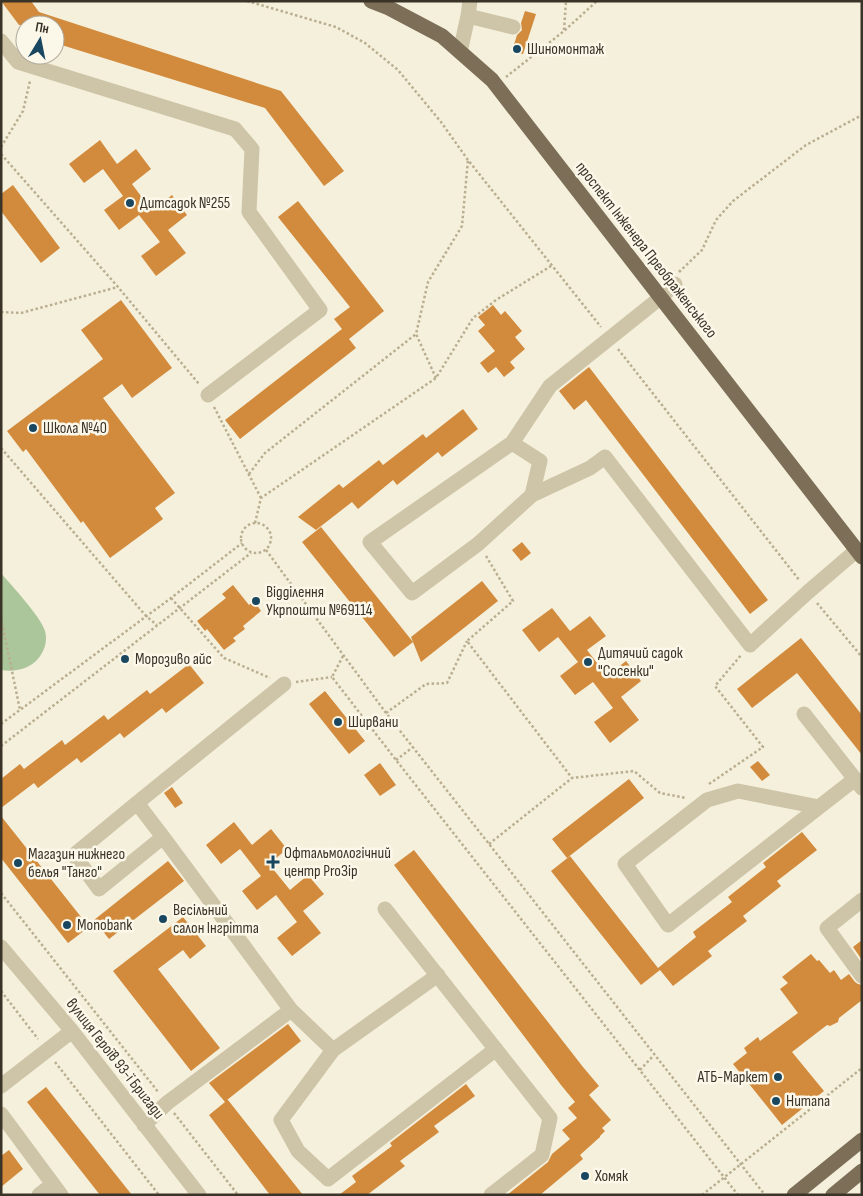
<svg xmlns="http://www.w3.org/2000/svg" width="863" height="1196" font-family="'Sofia Sans Condensed',sans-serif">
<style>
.green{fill:#abc69a}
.building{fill:#d28b3d}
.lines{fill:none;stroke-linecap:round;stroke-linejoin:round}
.path{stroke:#baae90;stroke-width:2.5;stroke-dasharray:2.5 2.5;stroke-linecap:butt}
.minor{stroke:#cec4a7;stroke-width:15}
.major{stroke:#7d6f57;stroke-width:15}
.poi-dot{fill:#194760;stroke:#fcf8e9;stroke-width:2}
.labels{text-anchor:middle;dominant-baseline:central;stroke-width:5;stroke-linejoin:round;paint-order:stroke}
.poi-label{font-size:16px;fill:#3a3328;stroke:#fcf8e9;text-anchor:start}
.street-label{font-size:16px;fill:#3a3328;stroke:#fcf8e9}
</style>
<rect width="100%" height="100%" fill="#f5f0dc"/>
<!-- green -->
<path class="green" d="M1 573C12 586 41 617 45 631 48 642 44 652 37 660 27 670 14 672 1 670Z"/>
<!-- building -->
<path class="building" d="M1 1H31L39 12 281 91 344 171 324 186 265 108 55 43V25H19Z
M525 11 536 14 523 54 512 51 517 35 522 30 521 23Z
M100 140 117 164 136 149 151 169 132 184 152 211 172 195 187 215 168 230 186 253 156 276 141 256 160 242 139 215 119 230 104 210 123 196 103 169 84 183 69 164Z
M13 185 60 248 41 263 1 211V194Z
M298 201 384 311 349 339 356 348 240 439 225 420 342 329 334 319 350 307 278 217Z
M121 300 172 368 132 398 122 384 103 398 175 493 155 508 163 519 110 558 83 521 81 523 26 449 23 452 7 431 103 359 81 330Z
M493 305 501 315 505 311 522 331 515 337 525 349 510 362 515 368 504 377 496 367 488 373 480 363 495 351 478 331 485 325 478 317Z
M589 367 768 600 750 614 586 400 574 410 559 391Z
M463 409 478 429 442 457 438 452 397 485 393 480 358 509 352 502 316 530 298 517 339 484 343 488 379 460 383 465 423 434 426 438Z
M321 527 413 642 411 637 482 581 498 601 421 662 413 642 394 657 302 542Z
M522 542 531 553 521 561 512 550Z
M233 585 249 605 254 601 261 611 243 626 245 629 233 638 236 641 224 650 207 629 205 631 197 621 226 598 222 594Z
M552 608 570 631 590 616 606 636 587 650 607 676 626 661 641 681 621 697 639 720 610 743 594 722 613 708 593 682 575 695 560 676 578 662 558 637 539 652 522 630Z
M801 638 862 715V755L797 673 752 708 737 689Z
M189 664 204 683 166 713 162 708 124 738 120 733 81 763 77 758 38 788 34 783 1 808V779L20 764 24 769 62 740 65 745 104 715 108 720 147 690 150 694Z
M325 691 365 741 349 754 309 704Z
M758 761 770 775 762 781 750 767Z
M380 763 396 785 380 796 364 775Z
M629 779 644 798 567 858 552 839Z
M172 787 183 803 175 808 164 793Z
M1 816 89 927 68 943 1 858Z
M234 822 252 845 271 829 287 849 269 864 290 890 308 875 324 894 303 911 321 933 292 956 277 938 297 922 276 895 257 910 242 891 261 876 240 849 221 864 206 845Z
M802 832 817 850 777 881 781 886 743 916 747 921 708 951 712 956 673 986 660 970 641 985 551 871 570 856 658 968 696 937 693 932 732 902 728 897 766 867 763 863Z
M414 850 583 1067 599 1086 589 1095 611 1120 602 1128 605 1131 600 1136V1137L580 1155 583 1159 540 1195H507L548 1162 552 1154 570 1139 562 1130 577 1118 568 1108 575 1102 561 1085 394 865Z
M168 861 184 881 109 939 94 920Z
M183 917 206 946 190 959 183 950 158 969 220 1048 191 1071 113 971Z
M862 940V960L853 947Z
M811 954 817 961 819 960 830 973 834 970 841 980 849 974 855 982 858 984 862 985V1000L839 1018 838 1022 830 1026 827 1025 792 1052 824 1091 782 1125 733 1064 747 1053 744 1048 758 1037 760 1041 798 1013 780 989 788 983 782 977Z
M288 1024 301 1041 227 1100H228L303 1195H270L209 1115 225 1102 209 1083Z
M466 1084 475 1096 434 1126 439 1132 400 1161 405 1166 367 1195H339L356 1182 352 1176 392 1146 390 1143Z
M46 1087 132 1195H100L27 1102Z
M9 1150 23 1169 1 1187V1156Z"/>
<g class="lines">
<!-- path -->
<path class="path" d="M247 1 336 27 365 43 398 70 441 122 468 160 601 327
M564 30 566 1
M506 77 564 31 597 1
M1 147 23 111 30 81
M1 154 118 287 199 384
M679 272 702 250 716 220 733 201 806 145 862 115
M1 312 21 313 118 287
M618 349 800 581
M436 378 416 334 428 282 462 226 468 160
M214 407 261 498
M1 448 146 616 157 625
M249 474 265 453 416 334
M241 538a15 15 0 1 1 30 0a15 15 0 1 1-30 0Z
M255 523 261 498 436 378 473 318 496 300 551 266
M266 550 386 713 765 1195
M486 556 513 601 467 641 572 778
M171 598 224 658 270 678
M817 603 862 657
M1 618 20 710
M343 656 332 677 396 760 738 1195
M296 682 332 677
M386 713 426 684 447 683 467 641
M1 724 171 598 242 543
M1 746 251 553
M396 760 413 747
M709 784 763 747 715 686 742 654
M489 844 572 778 634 771 660 793 686 798
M1 893 159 1093
M1 991 38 1039
M55 1062 159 1195
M640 1070 654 1055
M174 1113 238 1195
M702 1195 862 1068"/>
<!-- minor -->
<path class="minor" d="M468 16 513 27
M1 41 18 62 235 129 252 149 249 212 320 310 208 395
M460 52 468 16 470 1
M675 284 660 298 550 386 512 443 540 461 532 495 590 468 605 457 750 645 808 592 857 550
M512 443 370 542 412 593 478 544 532 495
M284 684 137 803 163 837 291 1010 333 1050
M804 714 862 788
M137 803 74 855 99 889 163 837
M819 807 738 791 707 800 625 864 668 925 855 779
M862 900 827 928 862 976
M385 909 550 1118 542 1155 491 1195
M1 947 72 1031 199 1195
M438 975 333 1050 281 1120 298 1151 328 1179 496 1049
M1 1086 72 1031
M1 1114 61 1195
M144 1125 167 1103 291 1010
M39 1195 53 1184"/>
<!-- major -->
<path class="major" d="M371 1 389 8 442 36 492 80 862 557
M794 1195 862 1140
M833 1195 862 1171"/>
</g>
<!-- markers -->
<g class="poi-dot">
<circle cx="517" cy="49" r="5"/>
<circle cx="130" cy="203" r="5"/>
<circle cx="33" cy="428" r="5"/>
<circle cx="256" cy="601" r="5"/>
<circle cx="125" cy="659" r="5"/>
<circle cx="588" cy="662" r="5"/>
<circle cx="338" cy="722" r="5"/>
<path d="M270.5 854.5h5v5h5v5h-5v5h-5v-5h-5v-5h5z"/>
<circle cx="18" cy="863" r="5"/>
<circle cx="163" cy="919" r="5"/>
<circle cx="67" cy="925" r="5"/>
<circle cx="778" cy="1077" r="5"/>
<circle cx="776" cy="1101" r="5"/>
<circle cx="585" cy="1176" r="5"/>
</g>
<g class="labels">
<!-- poi labels -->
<g class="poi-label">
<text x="527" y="49">Шиномонтаж</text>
<text x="140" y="203">Дитсадок №255</text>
<text x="43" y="428">Школа №40</text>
<text x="266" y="592">Відділення<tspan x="266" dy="18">Укрпошти №69114</tspan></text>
<text x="598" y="653">Дитячий садок<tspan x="598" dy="18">"Сосенки"</tspan></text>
<text x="135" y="659">Морозиво айс</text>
<text x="348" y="722">Ширвани</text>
<text x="284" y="853">Офтальмологічний<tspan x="284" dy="18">центр ProЗір</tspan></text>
<text x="28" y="854">Магазин нижнего<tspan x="28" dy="18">белья "Танго"</tspan></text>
<text x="173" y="910">Весільний<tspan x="173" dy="18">салон Інгрітта</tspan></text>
<text x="77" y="925">Monobank</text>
<text x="768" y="1077" text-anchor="end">АТБ-Маркет</text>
<text x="786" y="1101">Humana</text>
<text x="595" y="1176">Хомяк</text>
</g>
<!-- street labels -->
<g class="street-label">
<text transform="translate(646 250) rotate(52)">проспект Інженера Преображенського</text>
<text transform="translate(115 1059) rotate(52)">вулиця Героїв 93-ї Бригади</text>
</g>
</g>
<!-- border -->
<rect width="863" height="1196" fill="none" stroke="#3a3328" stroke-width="5"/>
<!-- north arrow -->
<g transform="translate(40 40) rotate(10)"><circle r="24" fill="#fcf8e9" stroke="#aea99c"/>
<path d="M0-4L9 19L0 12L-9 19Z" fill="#194760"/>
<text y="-8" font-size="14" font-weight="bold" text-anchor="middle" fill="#3a3328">Пн</text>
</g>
</svg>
